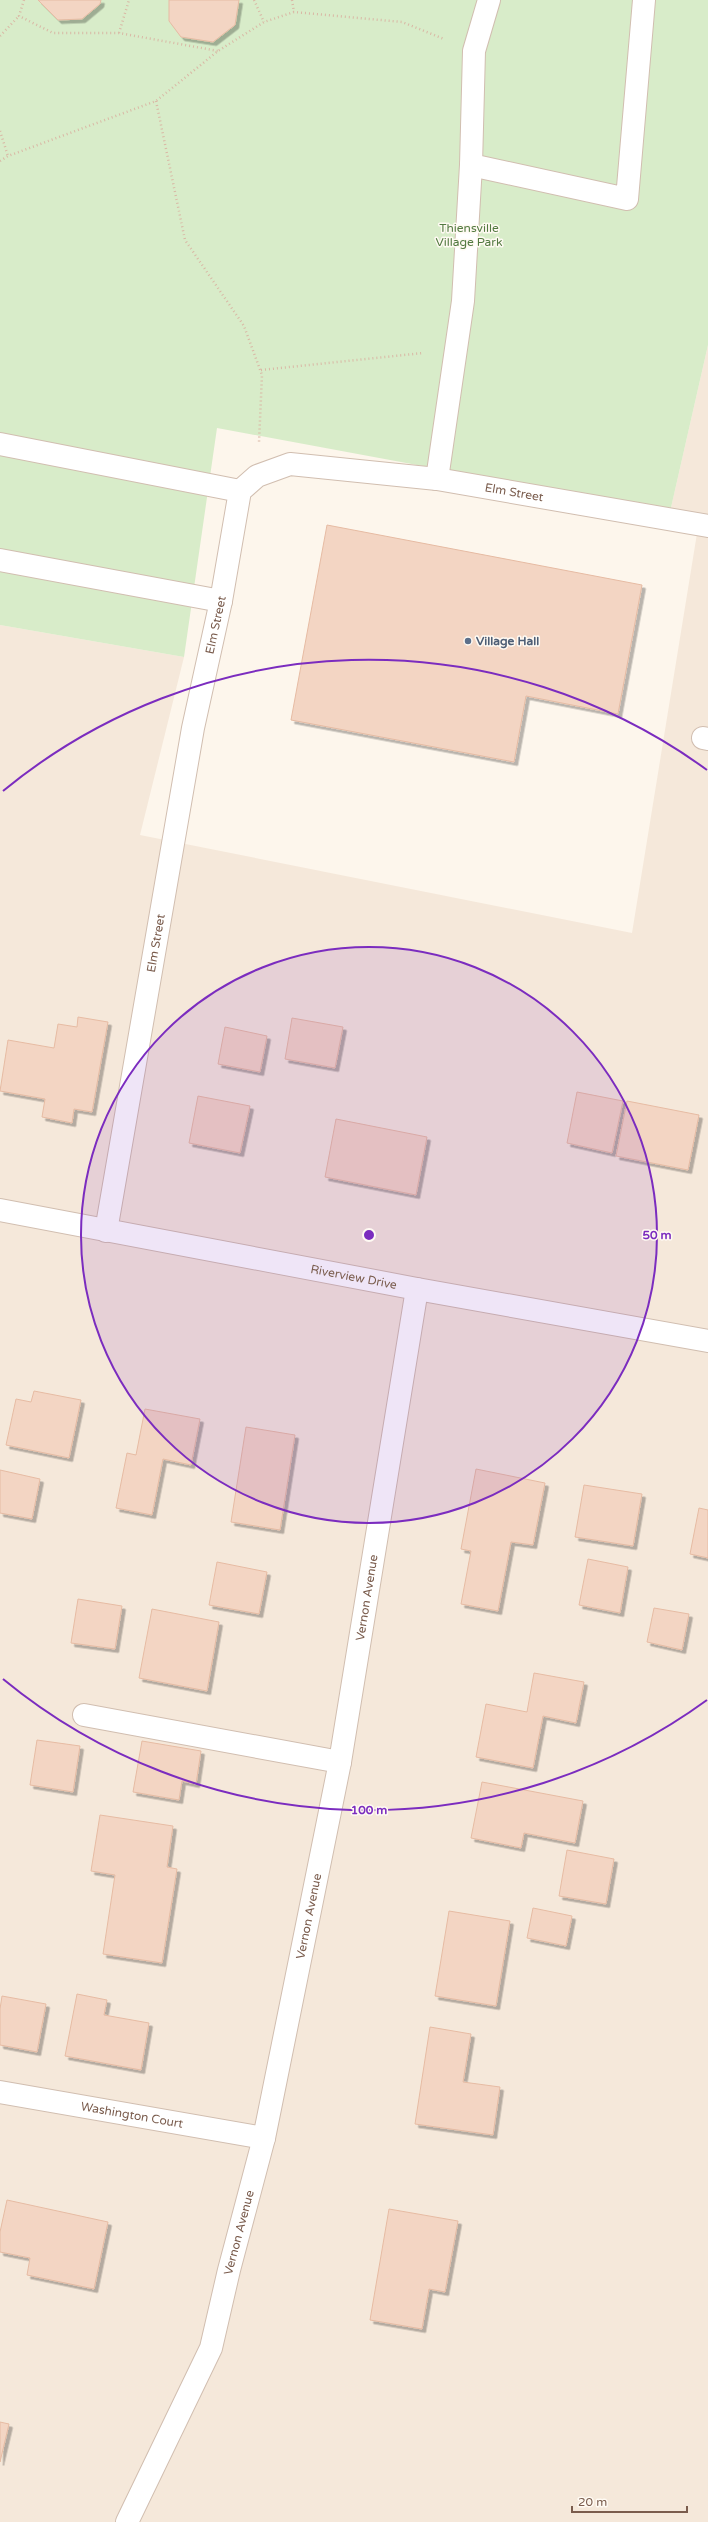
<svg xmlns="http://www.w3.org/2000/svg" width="708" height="2522" font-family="'Varela Round',sans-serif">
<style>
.residential{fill:#f5e8da}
.green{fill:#d8ecc9}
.building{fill:#f3d5c3;stroke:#e6bba3;filter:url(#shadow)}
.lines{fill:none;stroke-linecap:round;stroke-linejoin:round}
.minor-casing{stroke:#d1beb0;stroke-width:24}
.path{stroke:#d9b8a5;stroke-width:2.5;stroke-dasharray:1 3;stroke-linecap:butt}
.minor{stroke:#fff;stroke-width:22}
.ring{fill:none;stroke:#7b2cbf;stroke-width:2}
.service-dot{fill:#5c6f8a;stroke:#fffaf3;stroke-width:1.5}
.labels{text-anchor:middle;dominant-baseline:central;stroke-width:3;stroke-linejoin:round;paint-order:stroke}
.park-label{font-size:12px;fill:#537a41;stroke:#fffaf3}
.street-label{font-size:12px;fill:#7a5c4d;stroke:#fffaf3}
.service-label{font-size:12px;font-weight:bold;fill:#4e5e75;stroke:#fffaf3;text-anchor:start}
.centre{fill:#7b2cbf;stroke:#fffaf3;stroke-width:2}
.ring-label{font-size:12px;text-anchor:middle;font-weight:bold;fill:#7b2cbf;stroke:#fffaf3;stroke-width:3;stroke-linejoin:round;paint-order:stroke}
</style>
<defs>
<filter id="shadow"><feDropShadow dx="3.5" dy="3.5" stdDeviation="0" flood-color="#0004"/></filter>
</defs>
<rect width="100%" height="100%" fill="#fdf6ec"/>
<!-- residential -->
<path class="residential" d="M708 345V2522H0V625L184 657 140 835 632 933 700 515 670 512Z"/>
<!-- green -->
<path class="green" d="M0 0H708V345L670 512 217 428 184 657 0 625Z"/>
<!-- building -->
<path class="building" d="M38 0H101L100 4 82 19 58 20Z
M169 0H239L235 25 213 42 181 37 169 21Z
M327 525 642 585 618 714 526 696 514 762 291 720Z
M78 1017 108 1022 92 1112 74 1109 72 1123 42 1117 45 1099 0 1091 8 1040 54 1048 58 1024 77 1027Z
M292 1018 343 1027 335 1068 285 1059Z
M225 1027 267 1036 260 1072 218 1064Z
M577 1092 623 1101 612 1153 567 1143Z
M198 1096 250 1106 240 1153 189 1143Z
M627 1101 699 1115 688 1170 616 1156Z
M336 1119 427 1137 416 1195 325 1177Z
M34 1391 81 1400 69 1458 6 1445 16 1399 31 1402Z
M145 1409 200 1419 191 1465 163 1459 152 1515 116 1508 127 1453 136 1455Z
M246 1427 295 1435 280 1530 231 1522Z
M476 1469 545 1483 533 1545 511 1542 498 1611 461 1604 471 1551 461 1549Z
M0 1470 40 1479 32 1519 0 1513Z
M584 1485 642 1494 633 1546 575 1537Z
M699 1508 708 1510V1558L690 1554Z
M588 1559 628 1567 620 1613 579 1605Z
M217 1562 267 1572 259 1614 209 1605Z
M78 1599 122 1606 115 1649 71 1643Z
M654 1608 689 1614 682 1650 647 1642Z
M152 1609 219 1622 207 1691 139 1678Z
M534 1673 584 1682 576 1723 543 1716 533 1768 476 1757 486 1704 527 1712Z
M37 1740 80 1746 73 1792 30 1785Z
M142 1741 201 1751 196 1784 182 1781 179 1800 133 1792Z
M482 1782 583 1801 575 1843 524 1833 521 1848 471 1838Z
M100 1815 173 1826 167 1867 177 1869 162 1963 103 1954 115 1875 91 1871Z
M567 1850 614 1859 606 1904 559 1896Z
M533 1908 572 1916 566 1946 527 1938Z
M449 1911 510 1921 496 2006 435 1996Z
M77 1994 107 2000 104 2015 149 2023 141 2070 65 2056Z
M2 1996 46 2004 37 2052 0 2045V2009Z
M430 2027 471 2034 463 2082 500 2087 493 2135 415 2124Z
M7 2200 108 2222 94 2289 27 2275 30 2258 0 2252V2232Z
M389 2209 458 2221 445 2292 429 2289 422 2329 370 2320Z
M0 2422 9 2424 0 2462Z"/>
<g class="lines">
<defs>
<g id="minor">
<path d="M471 165 627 199 644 0"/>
<path d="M0 444 240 491"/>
<path d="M437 479 463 301 471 165 474 51 489 0"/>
<path d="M0 560 221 601"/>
<path d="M703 738 708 739"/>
<path id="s1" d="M0 1210 417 1289 708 1341"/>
<path id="s2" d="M106 1231 193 728 221 601 240 491 257 476 290 464 437 479 708 526"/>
<path d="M84 1715 340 1762"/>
<path id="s3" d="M0 2092 264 2138"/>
<path id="s4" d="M127 2522 211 2348 229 2270 264 2138 340 1762 417 1289"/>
</g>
</defs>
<!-- minor casing -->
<use href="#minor" class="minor-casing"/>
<!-- path -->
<path class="path" d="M24 0 19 16 53 33H119L218 51
M254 0 264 22
M292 0 294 12
M119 33 129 0
M0 36 19 16
M156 101 185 240 244 326 262 375 259 442
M0 131 8 156
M0 161 8 156 156 101 218 51 264 22 294 12 402 22 444 39
M261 370 423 353"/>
<!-- minor -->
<use href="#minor" class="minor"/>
</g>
<!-- distance rings -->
<circle cx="369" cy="1235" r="288" fill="#7b2cbf" fill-opacity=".12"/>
<g class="ring">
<circle cx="369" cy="1235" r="288"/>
<path d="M707 1700A575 575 0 0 1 3 1679M3 791A575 575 0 0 1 707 770"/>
</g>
<!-- markers -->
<circle class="service-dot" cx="468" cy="641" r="4"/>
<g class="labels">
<!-- park labels -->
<g class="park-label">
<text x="469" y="228">Thiensville<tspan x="469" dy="14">Village Park</tspan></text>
</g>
<!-- street labels -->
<g class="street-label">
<text stroke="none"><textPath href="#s2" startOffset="1036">Elm Street</textPath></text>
<text stroke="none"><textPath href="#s2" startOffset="616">Elm Street</textPath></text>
<text stroke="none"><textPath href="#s2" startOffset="292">Elm Street</textPath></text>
<text stroke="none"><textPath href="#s1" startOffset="360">Riverview Drive</textPath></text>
<text stroke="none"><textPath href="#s4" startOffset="960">Vernon Avenue</textPath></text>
<text stroke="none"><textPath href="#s4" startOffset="636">Vernon Avenue</textPath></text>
<text stroke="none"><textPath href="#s3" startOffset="134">Washington Court</textPath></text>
<text stroke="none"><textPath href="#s4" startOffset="312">Vernon Avenue</textPath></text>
</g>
<!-- service labels -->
<g class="service-label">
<text x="476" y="641">Village Hall</text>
</g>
</g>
<circle cx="369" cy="1235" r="6" class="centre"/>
<g class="ring-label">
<text x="657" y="1239">50 m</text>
<text x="369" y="1814">100 m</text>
</g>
<!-- scale -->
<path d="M572 2506v6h115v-6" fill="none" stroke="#7a5c4d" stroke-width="2"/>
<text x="578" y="2506" font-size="12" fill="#7a5c4d" stroke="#fffaf3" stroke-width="3" paint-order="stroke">20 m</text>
</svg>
